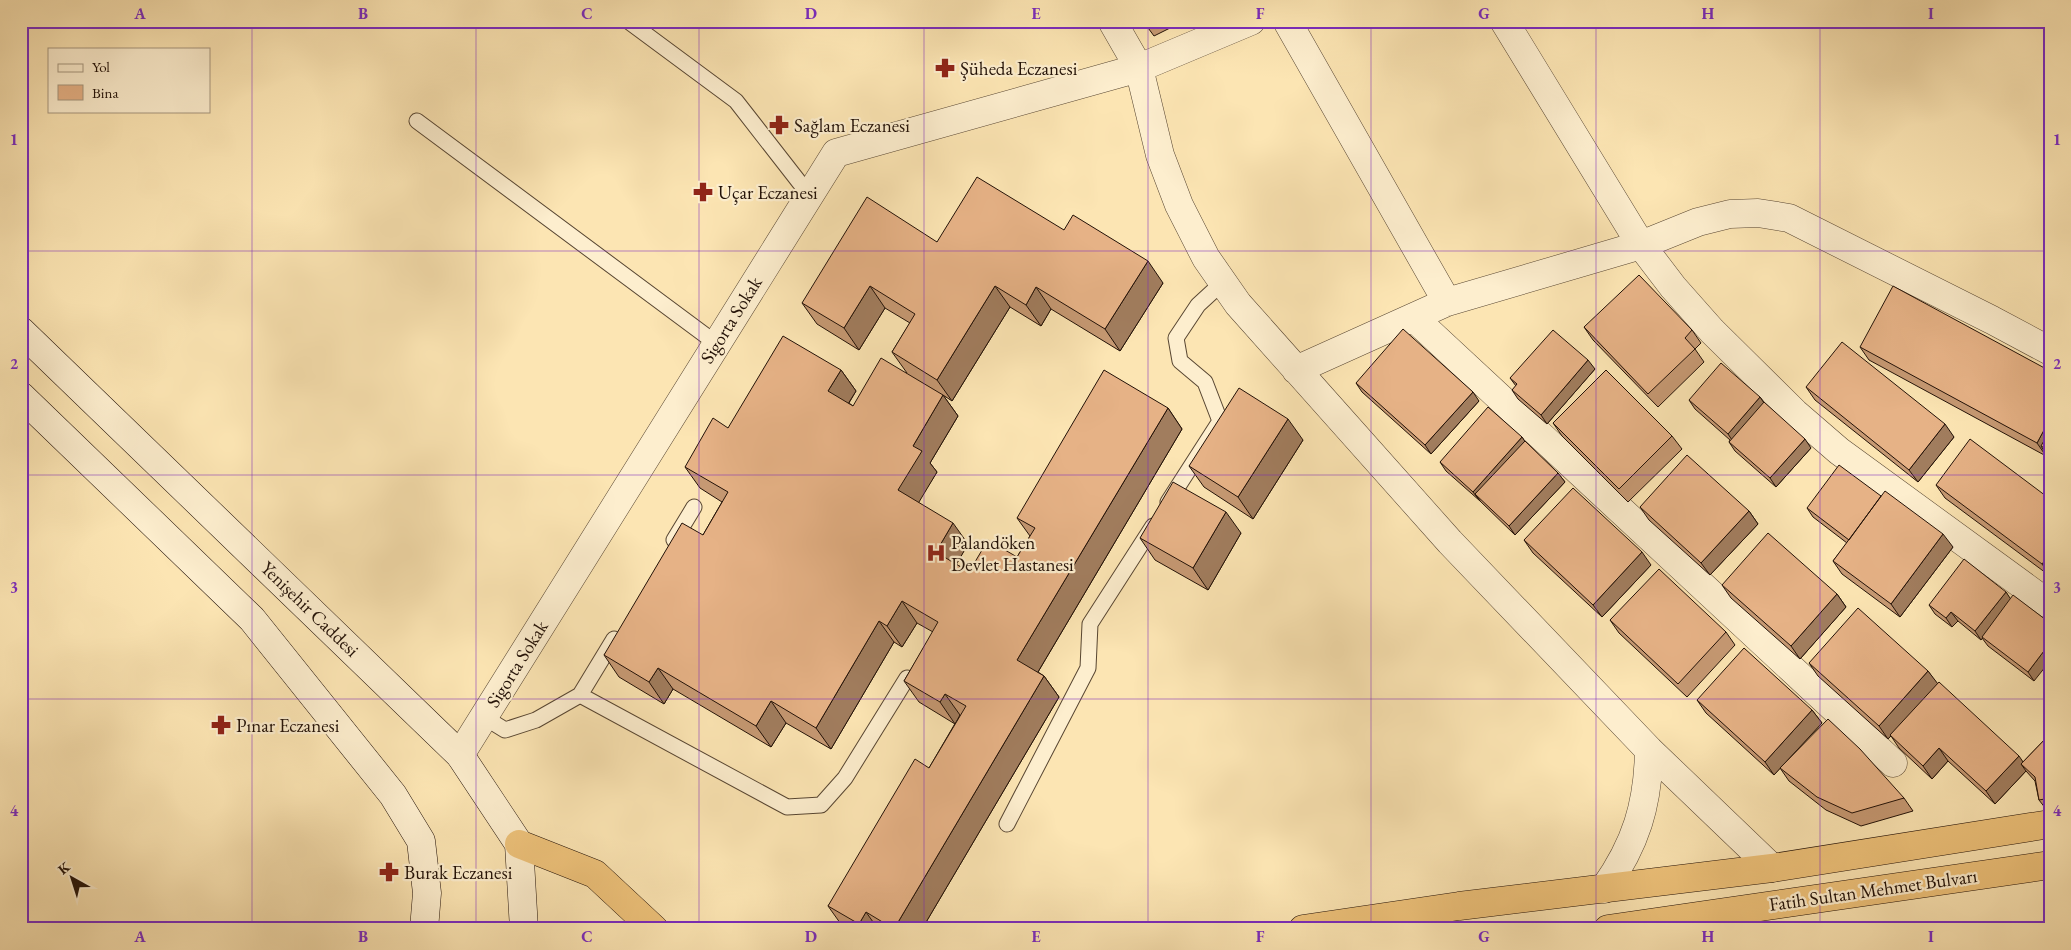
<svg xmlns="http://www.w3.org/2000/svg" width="2071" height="950" font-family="'EB Garamond',serif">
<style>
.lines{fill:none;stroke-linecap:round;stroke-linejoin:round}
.service-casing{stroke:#584632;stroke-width:17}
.minor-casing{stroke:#584632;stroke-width:29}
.secondary-casing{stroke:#221107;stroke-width:29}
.trunk-casing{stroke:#221107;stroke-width:29}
.service{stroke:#fdeece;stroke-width:15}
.minor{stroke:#fdeece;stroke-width:28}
.secondary{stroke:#fdeece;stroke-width:28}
.trunk{stroke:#eec27a;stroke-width:28}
.wall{fill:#c69973;stroke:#221107}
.shaded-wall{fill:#a17d5e;stroke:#221107}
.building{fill:#e6b286;stroke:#221107}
.grid{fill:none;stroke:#7b2cbf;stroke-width:1;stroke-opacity:0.55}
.labels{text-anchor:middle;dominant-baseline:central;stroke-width:4.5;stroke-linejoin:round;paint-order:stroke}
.poi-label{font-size:19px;fill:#221107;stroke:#fdeece;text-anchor:start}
.street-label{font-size:19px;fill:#221107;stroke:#fdeece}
.neatline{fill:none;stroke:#7b2cbf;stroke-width:2}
.grid-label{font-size:16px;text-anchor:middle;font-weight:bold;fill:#7b2cbf}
</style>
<rect width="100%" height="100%" fill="#fce5b3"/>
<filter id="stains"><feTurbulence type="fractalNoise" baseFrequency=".004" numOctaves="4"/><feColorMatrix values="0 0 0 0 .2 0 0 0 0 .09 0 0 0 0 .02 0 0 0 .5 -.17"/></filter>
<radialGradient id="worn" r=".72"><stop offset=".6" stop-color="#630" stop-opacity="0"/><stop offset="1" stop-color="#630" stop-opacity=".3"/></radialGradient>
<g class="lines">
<defs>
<path id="service" d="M628 21 736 101 810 196
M417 121 717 344
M1168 502 1220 421 1205 382 1180 361 1176 338 1198 305 1223 282
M674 540 694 507
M614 639 580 695 787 807 821 805 845 778 907 678
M484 717 505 730 536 720 580 695
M1007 824 1088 668 1090 624 1153 526"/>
<path id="minor" d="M1112 21 1139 68 1160 155 1179 205 1206 258 1238 304 1450 542 1649 750 1772 868
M1287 21 1447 302
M1504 21 1641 245 1673 287 1712 331 1795 413 1839 451 2050 605
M1414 318 1893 763
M1296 370 1447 302 1641 245 1698 222 1730 214 1758 213 1789 218 1992 320 2050 351
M460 755 836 153 1139 68 1251 21
M1604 889C1636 844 1648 805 1649 750"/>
<path id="secondary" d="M21 331 460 755 519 844 524 929
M21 396 252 619 393 795 421 841 427 893 424 929"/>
<path id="trunk" d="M519 844 595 874 654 929
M1303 929 1459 906 1772 868 2050 824
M1608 929 2050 865"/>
</defs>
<!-- service casing -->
<use href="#service" class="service-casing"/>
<!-- minor casing -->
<use href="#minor" class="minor-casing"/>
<!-- secondary casing -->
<use href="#secondary" class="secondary-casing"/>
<!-- trunk casing -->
<use href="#trunk" class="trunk-casing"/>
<!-- service -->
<use href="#service" class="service"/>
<!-- minor -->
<use href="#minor" class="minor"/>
<!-- secondary -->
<use href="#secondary" class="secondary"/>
<!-- trunk -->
<use href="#trunk" class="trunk"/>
</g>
<!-- wall -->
<path class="wall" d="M1143 21H1184L1154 36Z
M1064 230 1163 283 1120 351 1051 309 1041 326 1010 307 952 401 943 395 958 416 930 463 937 472 918 502 968 544 956 564 969 572 1017 557 1030 536 1017 518 1168 408 1182 429 1038 672 1044 676 1059 697 922 929H845L843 927 828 906 929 768 960 715 955 724 919 702 904 681 933 632 917 623 902 647 894 642 831 749 786 723 771 747 673 689 664 704 619 677 604 655 703 535 722 502 700 488 685 467 728 428 841 370 856 391 849 403 853 406 907 373 892 352 910 323 885 308 859 350 817 324 802 303 937 242Z
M1584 327 1692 330 1701 343 1695 349 1704 362 1658 407 1593 340Z
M1860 347 2050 371V459L2046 454V456L1869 360Z
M1595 369 1547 424 1518 399 1512 390 1516 386 1510 378Z
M1356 383 1479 401 1431 454 1362 392Z
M1806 387 1954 437 1918 482 1815 400Z
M1760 397 1764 402 1811 448 1776 487 1735 451 1729 442 1730 440 1695 409 1689 400Z
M1553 423 1672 436 1682 449 1628 502 1562 436Z
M1522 437 1525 442 1558 473 1565 482 1515 535 1480 501 1446 471 1440 462Z
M1303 440 1253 519 1204 487 1189 466Z
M1936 485 2050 499V576L1945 498Z
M1881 496 1953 547 1900 617 1842 574 1833 561 1847 543 1813 517 1807 508Z
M1640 507 1749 511 1758 524 1710 575 1649 520Z
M1241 533 1208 590 1155 560 1140 538Z
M1524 540 1651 565 1602 617 1533 553Z
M1722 585 1837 594 1846 607 1800 659 1731 598Z
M2006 592 2010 599 2034 681 1988 646 1982 638 1981 640 1958 621 1952 627 1935 614 1929 605Z
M1610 620 1726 632 1735 645 1687 697 1619 633Z
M1809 663 1928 671 1937 684 2023 762 2050 734V808L2046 809 2039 800 2035 781 2026 771 1995 804 1948 761 1932 779 1899 748 1891 736 1888 739 1818 676Z
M1697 700 1812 710 1822 723 1786 762 1904 798 1913 811 1861 826 1826 810 1789 781 1780 768 1774 775 1706 713Z"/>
<!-- shaded-wall -->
<path class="shaded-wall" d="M1148 261 1163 283 1120 351 1105 329Z
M870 286 885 308 859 350 844 328Z
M995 286 1010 307 952 401 937 380Z
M1036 287 1051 309 1041 326 1026 305Z
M1588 360 1595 369 1547 424 1541 415Z
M841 370 856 391 843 412 828 391Z
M1473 392 1479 401 1431 454 1425 445Z
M943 395 958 416 930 463 937 472 913 512 898 490 913 446Z
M1760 397 1766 406 1734 443 1728 434Z
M1168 408 1182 429 1032 682 1017 660Z
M1288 419 1303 440 1253 519 1238 497Z
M2050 419V448L2041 446 2046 454V456L2037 443Z
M1945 424 1954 437 1918 482 1909 470Z
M1522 437 1528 446 1475 494 1480 501 1473 492Z
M1805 439 1811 448 1776 487 1770 478Z
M1558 473 1565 482 1515 535 1509 526Z
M1749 511 1758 524 1710 575 1701 563Z
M1226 512 1241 533 1208 590 1193 568Z
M953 523 968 544 951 574 936 552Z
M1943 534 1953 547 1900 617 1891 604Z
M1642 552 1651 565 1602 617 1593 605Z
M2050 554V575L2042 564Z
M2006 592 2012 601 1981 640 1975 631Z
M1837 594 1846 607 1800 659 1791 646Z
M902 601 917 623 902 647 887 626Z
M1951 612 1958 621 1952 627 1946 618Z
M879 621 894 642 831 749 816 728Z
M2050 643V661L2034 681 2028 672Z
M658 668 673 689 664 704 649 682Z
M1928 671 1938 684 1888 739 1879 726Z
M1044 676 1059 697 922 929H894Z
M945 694 960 715 955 724 940 702Z
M771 701 786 723 771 747 756 726Z
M1812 710 1822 723 1774 775 1765 762Z
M1939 748 1948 761 1932 779 1923 766Z
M2019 756 2028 769 2021 764 2026 771 1995 804 1986 791Z
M866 912 878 929H862L859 924Z"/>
<!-- building -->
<path class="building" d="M977 177 1064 230 1073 215 1148 261 1105 329 1036 287 1026 305 995 286 937 380 892 352 915 314 870 286 844 328 802 303 867 197 937 242Z
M1639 275 1692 330 1685 338 1695 349 1648 394 1584 327Z
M1893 286 2050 371V419L2037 443 1860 347Z
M1403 329 1473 392 1425 445 1356 383Z
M1553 330 1588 360 1541 415 1512 390 1517 384 1510 378Z
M783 336 841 370 828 391 853 406 881 358 943 395 913 446 922 451 898 490 953 523 936 552 969 572 988 540 1017 557 1035 528 1017 518 1104 370 1168 408 1017 660 1044 676 894 929 866 912 859 924 828 906 915 759 929 768 966 706 945 694 940 702 904 681 938 622 902 601 887 626 879 621 816 728 771 701 756 726 658 668 649 682 604 655 682 523 703 535 728 492 685 467 713 418 728 428Z
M1842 342 1945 424 1909 470 1806 387Z
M1721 363 1760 397 1728 434 1689 400Z
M1606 370 1672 436 1619 489 1553 423Z
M1239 388 1288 419 1238 497 1189 466Z
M1764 402 1805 439 1770 478 1729 442Z
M1488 407 1522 437 1473 492 1440 462Z
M2050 430V451L2041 446Z
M1970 439 2050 499V554L2042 564 1936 485Z
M1525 441 1558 473 1509 526 1475 494Z
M1687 455 1749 511 1701 563 1640 507Z
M1839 465 1881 496 1849 540 1807 508Z
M1173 482 1226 512 1193 568 1140 538Z
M1573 488 1642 552 1593 605 1524 540Z
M1885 491 1943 534 1891 604 1833 561Z
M1768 533 1837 594 1791 646 1722 585Z
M1964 559 2006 592 1975 631 1951 612 1946 618 1929 605Z
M1659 569 1726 632 1678 684 1610 620Z
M2013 595 2050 623V643L2028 672 1982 637Z
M1858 608 1928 671 1879 726 1809 663Z
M1744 648 1812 710 1765 762 1697 700Z
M1939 682 2019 756 1986 791 1939 748 1923 766 1890 735Z
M1828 719 1860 749 1904 798 1852 813 1817 797 1780 768Z
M2050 734V798L2039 800 2035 777 2021 764Z"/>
<!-- grid -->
<path class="grid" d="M252 21V929M476 21V929M699 21V929M924 21V929M1148 21V929M1371 21V929M1596 21V929M1820 21V929M21 251H2050M21 475H2050M21 699H2050"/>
<!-- icons -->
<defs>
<symbol id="pharmacy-bare" viewBox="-9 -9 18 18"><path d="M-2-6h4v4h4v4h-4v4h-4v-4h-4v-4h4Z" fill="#8f2418" stroke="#fdeece" stroke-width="2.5" paint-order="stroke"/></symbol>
<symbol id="hospital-bare" viewBox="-9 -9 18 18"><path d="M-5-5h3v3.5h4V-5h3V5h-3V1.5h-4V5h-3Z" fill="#8f2418" stroke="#fdeece" stroke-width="2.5" paint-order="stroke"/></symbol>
</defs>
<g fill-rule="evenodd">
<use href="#pharmacy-bare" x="931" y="54" width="28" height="28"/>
<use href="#pharmacy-bare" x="765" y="111" width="28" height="28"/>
<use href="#pharmacy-bare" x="689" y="178" width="28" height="28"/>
<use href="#hospital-bare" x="922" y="539" width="28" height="28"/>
<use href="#pharmacy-bare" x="207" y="711" width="28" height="28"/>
<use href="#pharmacy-bare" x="375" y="858" width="28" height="28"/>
</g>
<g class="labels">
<!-- poi labels -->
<g class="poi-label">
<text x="960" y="68">Şüheda Eczanesi</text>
<text x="794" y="125">Sağlam Eczanesi</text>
<text x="718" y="192">Uçar Eczanesi</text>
<text x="951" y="542">Palandöken<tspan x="951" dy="22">Devlet Hastanesi</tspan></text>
<text x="236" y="725">Pınar Eczanesi</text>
<text x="404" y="872">Burak Eczanesi</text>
</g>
<!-- street labels -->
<g class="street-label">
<text transform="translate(731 320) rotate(-58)">Sigorta Sokak</text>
<text transform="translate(310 609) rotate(44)">Yenişehir Caddesi</text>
<text transform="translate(517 664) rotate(-58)">Sigorta Sokak</text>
<text transform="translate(1873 890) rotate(-8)">Fatih Sultan Mehmet Bulvarı</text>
</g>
</g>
<!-- margin -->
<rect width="2071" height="950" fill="none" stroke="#fce5b3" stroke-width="55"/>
<!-- legend -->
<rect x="48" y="48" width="162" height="65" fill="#fdeece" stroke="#a5967e"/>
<rect x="58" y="64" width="25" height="8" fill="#fdeece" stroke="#a5967e"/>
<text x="92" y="72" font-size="15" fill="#221107">Yol</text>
<rect x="58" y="85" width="25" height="15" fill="#e6b286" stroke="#a5967e"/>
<text x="92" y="98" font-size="15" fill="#221107">Bina</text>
<!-- north arrow -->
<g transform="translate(72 878) rotate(321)" stroke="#fdeece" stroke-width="4" paint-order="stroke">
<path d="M0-4L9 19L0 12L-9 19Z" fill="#221107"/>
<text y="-8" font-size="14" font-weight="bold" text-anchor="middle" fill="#221107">K</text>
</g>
<rect x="28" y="28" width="2016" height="894" class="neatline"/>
<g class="grid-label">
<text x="140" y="19">A</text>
<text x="363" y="19">B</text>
<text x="587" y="19">C</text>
<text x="811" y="19">D</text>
<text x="1036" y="19">E</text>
<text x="1260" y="19">F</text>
<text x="1484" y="19">G</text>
<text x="1708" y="19">H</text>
<text x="1931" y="19">I</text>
<text x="14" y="145">1</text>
<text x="2057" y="145">1</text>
<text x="14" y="369">2</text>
<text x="2057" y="369">2</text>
<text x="14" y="593">3</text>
<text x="2057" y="593">3</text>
<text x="14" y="816">4</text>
<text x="2057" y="816">4</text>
<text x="140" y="942">A</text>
<text x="363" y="942">B</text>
<text x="587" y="942">C</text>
<text x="811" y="942">D</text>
<text x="1036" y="942">E</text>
<text x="1260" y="942">F</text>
<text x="1484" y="942">G</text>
<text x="1708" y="942">H</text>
<text x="1931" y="942">I</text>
</g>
<rect width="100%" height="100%" filter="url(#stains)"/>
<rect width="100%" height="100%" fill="url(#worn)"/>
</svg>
